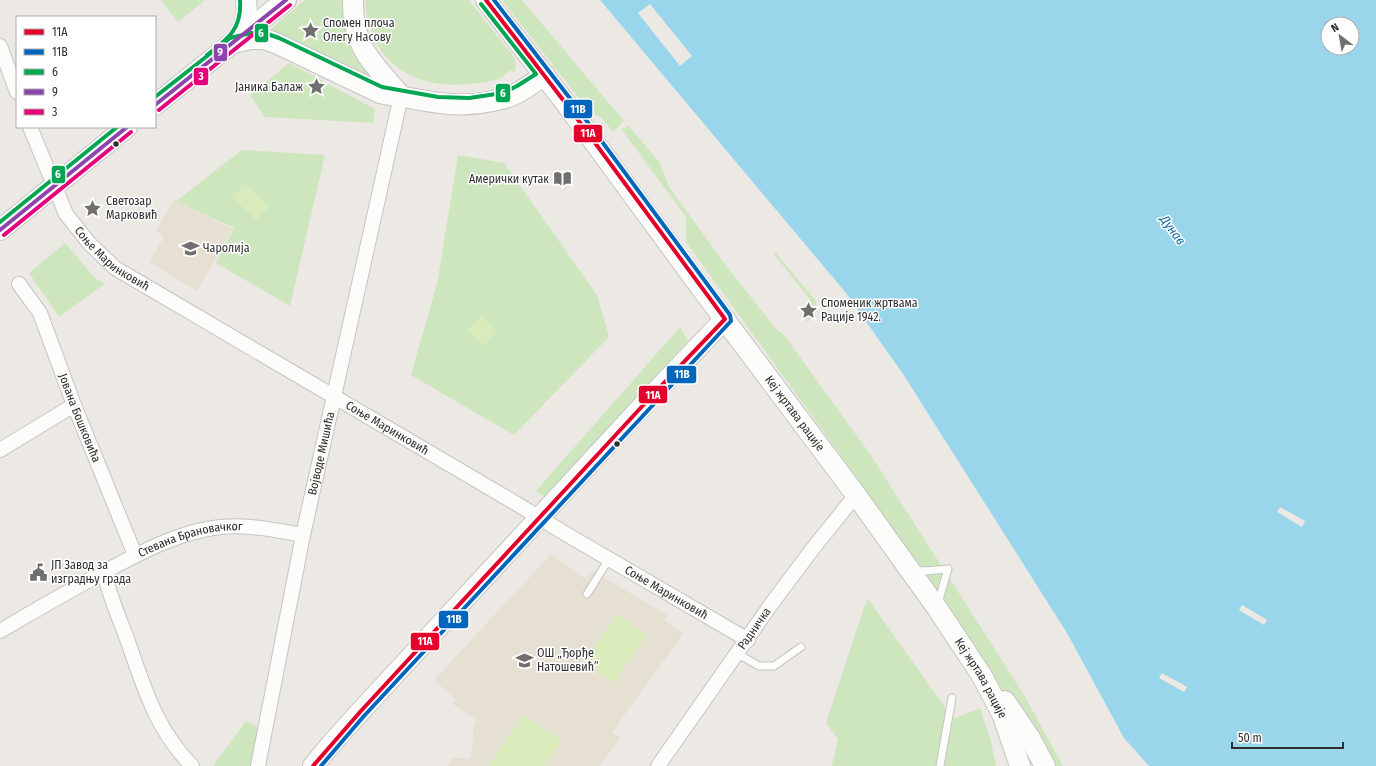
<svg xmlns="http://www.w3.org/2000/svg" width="1376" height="766" font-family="'Fira Sans Condensed',sans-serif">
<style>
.education{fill:#e6e0d3}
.green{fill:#cee6be}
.pitch{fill:#d9eabb}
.water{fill:#99d6ec;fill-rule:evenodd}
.pier{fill:#ece8e4}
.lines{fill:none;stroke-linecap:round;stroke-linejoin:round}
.lane-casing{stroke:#c5c4c5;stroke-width:9}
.street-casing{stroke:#c5c4c5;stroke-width:16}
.secondary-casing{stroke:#c5c4c5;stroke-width:22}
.lane{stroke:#fcfcfb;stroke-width:7}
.street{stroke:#fcfcfb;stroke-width:14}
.secondary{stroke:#fcfcfb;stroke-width:20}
.bus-1-casing{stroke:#fff;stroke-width:7}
.bus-2-casing{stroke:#fff;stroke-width:7}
.bus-3-casing{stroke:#fff;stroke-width:7}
.bus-4-casing{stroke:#fff;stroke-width:7}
.bus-5-casing{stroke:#fff;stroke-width:7}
.bus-1{stroke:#e4002b;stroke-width:4}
.bus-2{stroke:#0065bd;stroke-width:4}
.bus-3{stroke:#00a651;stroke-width:4}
.bus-4{stroke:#8e44ad;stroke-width:4}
.bus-5{stroke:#e5007d;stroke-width:4}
.bus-dot{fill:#2e2e2e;stroke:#fff;stroke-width:1.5}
.labels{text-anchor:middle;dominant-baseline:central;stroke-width:3;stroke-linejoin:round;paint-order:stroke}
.poi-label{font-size:12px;fill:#2e2e2e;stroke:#fff;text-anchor:start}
.street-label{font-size:12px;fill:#2e2e2e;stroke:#fff}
.water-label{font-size:13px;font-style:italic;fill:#0d6fa3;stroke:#fff}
.line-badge{stroke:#fff;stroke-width:1.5}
.badge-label{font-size:11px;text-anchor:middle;font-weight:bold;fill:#fff}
</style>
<rect width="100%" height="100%" fill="#ece8e4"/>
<!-- education -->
<path class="education" d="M174 199 232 229 197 291 149 262 164 237 156 231Z
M551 554 584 578 593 571 667 615 664 620 683 634 612 732 620 738 600 766H447L453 758H471L474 723 477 721 453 704 456 700 434 680Z"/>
<!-- green -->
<path class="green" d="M161 0H205L178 22Z
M305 0H345L384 85 275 34 272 31V28Z
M365 0H469L514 57 516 66 514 73 511 70C508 72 504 76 501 78 492 82 478 83 468 84 411 90 368 59 365 0Z
M502 0H522L624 121 613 132 602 118 589 111Z
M289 63 375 109 373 123 265 117 250 95Z
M628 125 660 163 669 187 725 264 775 328 784 335 870 454 1024 695 1063 766H1045L1019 716 991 673 937 596 844 460 686 242V217L622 130Z
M242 150 325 155 290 306 216 263 234 228 176 201Z
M458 155 504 163 597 295 609 337 514 435 411 375 437 284Z
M65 243 96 279 106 283 59 317 29 273Z
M776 253 816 301C819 310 815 316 807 321L803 317 807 301 806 300 809 298 774 254Z
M680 327 688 341 545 497 536 491Z
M868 599 947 710 955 718 980 708 991 742 996 766H832L838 739 826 723 863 610Z
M246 721 259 728 251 766H213Z"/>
<!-- pitch -->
<path class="pitch" d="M245 184 269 207 256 220 232 197Z
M482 316 497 331 483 346 468 330Z
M618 614 647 635 613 683 584 662Z
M524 715 562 741 544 766H488Z"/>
<!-- water -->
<path class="water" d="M600 0H1376V766H1149L1124 738 1067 633 903 374 846 293ZM1328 24H1352V48H1328ZM1280 507 1305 521 1302 527 1277 512ZM1242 605 1267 620 1264 625 1239 610ZM1162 673 1187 687 1184 692 1159 678Z"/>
<!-- pier -->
<path class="pier" d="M650 4 692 56 680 66 638 13Z"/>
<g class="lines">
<defs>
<path id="lane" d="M913 570 926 571 948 569 938 603
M587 594 609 559
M738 654 759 666H774L801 647
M940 766 952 698"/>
<g id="street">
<path d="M0 46 17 92"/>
<path id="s1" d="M30 127 66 214 89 243 115 268 517 504 566 534 748 640"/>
<path id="s2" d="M19 284 40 313 74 405 135 555"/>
<path d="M0 450 74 405"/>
<path d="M104 572C109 595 119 617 127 639 144 687 155 728 192 766"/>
<path id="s3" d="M0 631C34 611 69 591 104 572 138 554 174 534 213 528 243 523 274 530 303 535"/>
<path id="s4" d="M258 766 303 535 401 96"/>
<path id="s5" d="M658 766 772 603 814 547 856 495"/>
</g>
<g id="secondary">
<path d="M353 0C352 47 373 63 401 96"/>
<path id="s6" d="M486 0 567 105 701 288 856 495 937 608 982 676 1003 716 1020 766"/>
<path d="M237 38C246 27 248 15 246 0"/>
<path d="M233 43 251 39H264L276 43 380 93C388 95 396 95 404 97 436 103 460 108 493 101 499 99 505 99 511 96 523 91 534 82 545 75"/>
<path d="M155 105 286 0"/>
<path d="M0 230 127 127"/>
<path d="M1005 701 1030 738 1045 766"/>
<path d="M313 766 332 743 360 712 659 388 725 319"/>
</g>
</defs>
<!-- lane casing -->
<use href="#lane" class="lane-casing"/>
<!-- street casing -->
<use href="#street" class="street-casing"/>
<!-- secondary casing -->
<use href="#secondary" class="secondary-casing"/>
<!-- lane -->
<use href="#lane" class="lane"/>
<!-- street -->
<use href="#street" class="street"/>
<!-- secondary -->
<use href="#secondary" class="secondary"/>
<defs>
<path id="bus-1" d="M313 766 360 712 659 388 725 319 567 105 486 0"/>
<path id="bus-2" d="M321 766 364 716 731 321 730 315 572 101 494 0"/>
<path id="bus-3" d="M207 55C228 39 242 29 240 0
M155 97 230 38 251 33H265L279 38 382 87 438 97 469 98 503 93 517 86 536 74 481 4
M0 222 117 127"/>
<path id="bus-4" d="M155 105 286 0
M0 230 127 127"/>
<path id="bus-5" d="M159 110 290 5
M4 235 131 132"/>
</defs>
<!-- bus-1 casing -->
<use href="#bus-1" class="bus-1-casing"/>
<!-- bus-2 casing -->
<use href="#bus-2" class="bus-2-casing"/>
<!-- bus-3 casing -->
<use href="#bus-3" class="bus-3-casing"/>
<!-- bus-4 casing -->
<use href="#bus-4" class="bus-4-casing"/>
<!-- bus-5 casing -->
<use href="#bus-5" class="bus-5-casing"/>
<!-- bus-1 -->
<use href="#bus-1" class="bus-1"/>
<!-- bus-2 -->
<use href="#bus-2" class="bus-2"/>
<!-- bus-3 -->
<use href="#bus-3" class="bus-3"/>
<!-- bus-4 -->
<use href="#bus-4" class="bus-4"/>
<!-- bus-5 -->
<use href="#bus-5" class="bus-5"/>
</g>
<!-- icons -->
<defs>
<symbol id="sight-bare" viewBox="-9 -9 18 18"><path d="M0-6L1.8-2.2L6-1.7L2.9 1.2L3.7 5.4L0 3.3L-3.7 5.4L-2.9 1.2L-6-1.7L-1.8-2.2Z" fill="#706f6e" stroke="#fff" stroke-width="2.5" paint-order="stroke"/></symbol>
<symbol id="library-bare" viewBox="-9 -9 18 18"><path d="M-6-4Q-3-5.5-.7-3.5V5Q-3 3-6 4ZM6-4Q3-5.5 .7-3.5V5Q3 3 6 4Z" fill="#706f6e" stroke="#fff" stroke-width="2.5" paint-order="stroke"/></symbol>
<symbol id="school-bare" viewBox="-9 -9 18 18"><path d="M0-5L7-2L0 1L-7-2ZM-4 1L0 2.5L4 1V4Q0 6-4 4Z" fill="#706f6e" stroke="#fff" stroke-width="2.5" paint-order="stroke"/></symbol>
<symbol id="civic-bare" viewBox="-9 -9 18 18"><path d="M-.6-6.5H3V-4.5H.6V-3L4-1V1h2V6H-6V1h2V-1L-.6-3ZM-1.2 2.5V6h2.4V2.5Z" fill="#706f6e" stroke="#fff" stroke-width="2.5" paint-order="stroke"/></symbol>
</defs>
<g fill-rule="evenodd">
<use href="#sight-bare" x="298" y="18" width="25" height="25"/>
<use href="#sight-bare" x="304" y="74" width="25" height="25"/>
<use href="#library-bare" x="550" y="166" width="25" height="25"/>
<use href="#sight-bare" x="80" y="196" width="25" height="25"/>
<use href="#school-bare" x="178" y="236" width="25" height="25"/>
<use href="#sight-bare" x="796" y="298" width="25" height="25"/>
<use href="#civic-bare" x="26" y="560" width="25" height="25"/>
<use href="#school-bare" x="512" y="648" width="25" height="25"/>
</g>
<!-- markers -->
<g class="bus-dot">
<circle cx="116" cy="144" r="3.5"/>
<circle cx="617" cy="444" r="3.5"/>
</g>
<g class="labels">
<!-- poi labels -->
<g class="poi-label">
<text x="323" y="23">Спомен плоча<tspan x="323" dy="14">Олегу Насову</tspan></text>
<text x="303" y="87" text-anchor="end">Јаника Балаж</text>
<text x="549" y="179" text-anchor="end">Амерички кутак</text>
<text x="106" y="201">Светозар<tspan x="106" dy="14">Марковић</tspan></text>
<text x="203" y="248">Чаролија</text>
<text x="821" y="303">Споменик жртвама<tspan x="821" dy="14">Рације 1942.</tspan></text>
<text x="51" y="565">ЈП Завод за<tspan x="51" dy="14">изградњу града</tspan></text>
<text x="537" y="653">ОШ „Ђорђе<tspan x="537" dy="14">Натошевић”</tspan></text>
</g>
<!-- street labels -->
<g class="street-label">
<text stroke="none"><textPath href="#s1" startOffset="159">Соње Маринковић</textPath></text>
<text stroke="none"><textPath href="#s6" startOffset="516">Кеј жртава рације</textPath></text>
<text stroke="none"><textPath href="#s2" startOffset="148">Јована Бошковића</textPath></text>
<text stroke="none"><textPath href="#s1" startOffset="483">Соње Маринковић</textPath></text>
<text stroke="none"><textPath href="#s4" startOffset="319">Војводе Мишића</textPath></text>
<text stroke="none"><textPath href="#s3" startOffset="213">Стевана Брановачког</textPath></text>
<text stroke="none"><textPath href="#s1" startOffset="807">Соње Маринковић</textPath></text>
<text stroke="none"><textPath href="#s5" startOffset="168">Радничка</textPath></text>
<text stroke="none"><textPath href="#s6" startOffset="840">Кеј жртава рације</textPath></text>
</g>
<!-- water labels -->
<g class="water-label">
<text transform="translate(1173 230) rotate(54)">Дунав</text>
</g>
</g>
<g class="line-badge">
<rect x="254" y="23" width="15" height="20" rx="4" fill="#00a651"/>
<rect x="213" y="43" width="15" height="19" rx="4" fill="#8e44ad"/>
<rect x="193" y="67" width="16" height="19" rx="4" fill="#e5007d"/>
<rect x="495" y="83" width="16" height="20" rx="4" fill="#00a651"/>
<rect x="563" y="99" width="30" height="20" rx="4" fill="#0065bd"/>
<rect x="573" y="124" width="30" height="19" rx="4" fill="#e4002b"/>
<rect x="51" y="165" width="15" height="19" rx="4" fill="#00a651"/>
<rect x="666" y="365" width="31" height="19" rx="4" fill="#0065bd"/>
<rect x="638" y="385" width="30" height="19" rx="4" fill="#e4002b"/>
<rect x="438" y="610" width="31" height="19" rx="4" fill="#0065bd"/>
<rect x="410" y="632" width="30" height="19" rx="4" fill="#e4002b"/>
</g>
<g class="badge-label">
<text x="261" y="37">6</text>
<text x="220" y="56">9</text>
<text x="201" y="80">3</text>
<text x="503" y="97">6</text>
<text x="578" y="113">11B</text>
<text x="588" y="137">11A</text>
<text x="58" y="178">6</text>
<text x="682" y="378">11B</text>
<text x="653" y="399">11A</text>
<text x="454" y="623">11B</text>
<text x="425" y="645">11A</text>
</g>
<!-- legend -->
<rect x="16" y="16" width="140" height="112" fill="#ffffff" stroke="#ababab"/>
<rect x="24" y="29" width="20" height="6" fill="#e4002b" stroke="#ababab"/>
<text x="52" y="36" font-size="12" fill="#2e2e2e">11A</text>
<rect x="24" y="49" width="20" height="6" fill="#0065bd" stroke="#ababab"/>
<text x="52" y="56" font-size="12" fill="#2e2e2e">11B</text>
<rect x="24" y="69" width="20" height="6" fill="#00a651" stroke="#ababab"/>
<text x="52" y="76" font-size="12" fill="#2e2e2e">6</text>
<rect x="24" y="89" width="20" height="6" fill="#8e44ad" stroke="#ababab"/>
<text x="52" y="96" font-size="12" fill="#2e2e2e">9</text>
<rect x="24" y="109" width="20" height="6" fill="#e5007d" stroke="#ababab"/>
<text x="52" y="116" font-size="12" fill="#2e2e2e">3</text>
<!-- north arrow -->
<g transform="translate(1340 36) rotate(329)"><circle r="19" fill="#ffffff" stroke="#ababab"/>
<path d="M0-3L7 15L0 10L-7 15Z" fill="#706f6e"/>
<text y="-6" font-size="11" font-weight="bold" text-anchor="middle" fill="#2e2e2e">N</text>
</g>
<!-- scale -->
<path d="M1232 742v6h111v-6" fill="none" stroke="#2e2e2e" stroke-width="2"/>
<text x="1238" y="742" font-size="12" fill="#2e2e2e" stroke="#ffffff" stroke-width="3" paint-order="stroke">50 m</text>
</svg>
